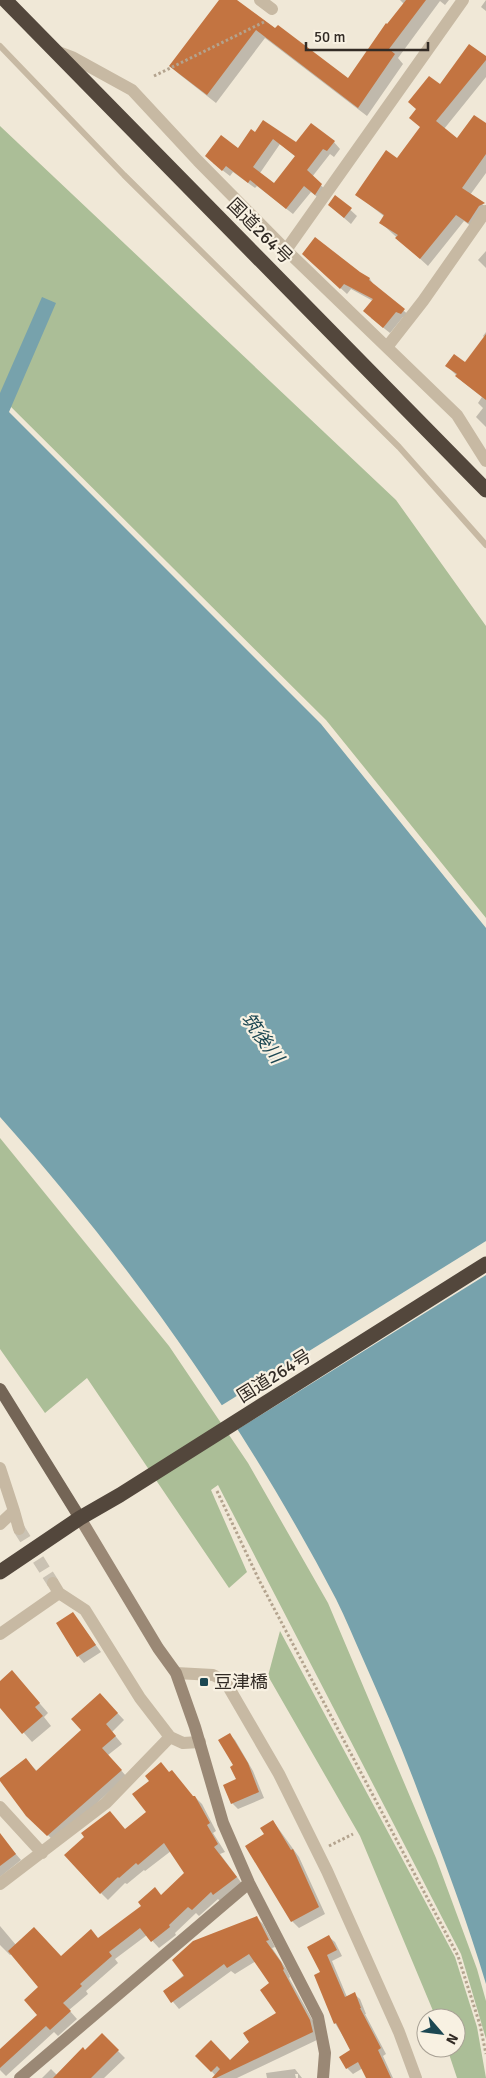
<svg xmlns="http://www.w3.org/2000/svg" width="486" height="2078" font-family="Signika,'Noto Sans JP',sans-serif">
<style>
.green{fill:#abbe97}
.water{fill:#77a2ac}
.pier{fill:#f0e8d7}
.shadow{fill:#0003;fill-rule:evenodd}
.building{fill:#c37441;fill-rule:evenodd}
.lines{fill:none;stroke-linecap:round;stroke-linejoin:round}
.street-tunnel{stroke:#cac2b3;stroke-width:12;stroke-dasharray:12 6;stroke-linecap:butt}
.path{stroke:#b3a38e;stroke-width:3;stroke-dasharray:2.5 2.5;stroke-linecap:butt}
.lane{stroke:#c7b9a3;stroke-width:6}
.street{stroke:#c7b9a3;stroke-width:12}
.secondary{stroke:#9a8875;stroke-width:12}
.primary{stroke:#746556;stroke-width:12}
.highway{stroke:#53473c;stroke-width:15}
.poi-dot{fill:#1c4752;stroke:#f8f1e2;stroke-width:2}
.labels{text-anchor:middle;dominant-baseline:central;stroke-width:4.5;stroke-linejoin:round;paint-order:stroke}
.street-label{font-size:18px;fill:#322b25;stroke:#f8f1e2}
.poi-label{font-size:18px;fill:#322b25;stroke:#f8f1e2;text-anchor:start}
.water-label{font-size:19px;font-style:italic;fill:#1c4752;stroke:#f8f1e2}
</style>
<rect width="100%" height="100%" fill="#f0e8d7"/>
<!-- green -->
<path class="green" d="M0 126 396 500 486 626V918L326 720 0 396Z
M0 1138 169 1346 248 1463 328 1603 436 1858 477 1969 486 2001V2039L461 1954 218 1485 211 1490 247 1572 229 1588 87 1378 45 1413 0 1349Z
M280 1631 455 1957 477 2027 486 2078H457L447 2048H456V2018H436L360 1836 268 1676Z"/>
<!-- water -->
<path class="water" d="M42 297 56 303 9 412 321 724 486 928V1984C467 1920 443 1857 419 1794 402 1748 383 1704 363 1659 354 1639 346 1619 336 1599 246 1427 130 1262 0 1117V393Z"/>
<!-- pier -->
<path class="pier" d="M486 1241V1275L235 1431 219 1407Z"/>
<!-- shadow -->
<path class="shadow" d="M220 0H235L348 80 404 4 400 0H449L445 5 440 1 398 58 403 64 367 116 265 38 216 103 179 74 170 66Z
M486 0V11L481 7Z
M486 58V77L444 129 458 140 486 124V173L470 195 486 207 475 229 464 221 428 266 381 223 385 217 357 195 398 160 421 128 440 86Z
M256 134 296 143 334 142 340 149 334 157 330 154 312 177 328 192 322 201 311 192 293 214 257 186 255 188 233 172 230 176 213 163 238 150ZM280 144 296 157 275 184 260 173Z
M335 196 357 216 351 224 329 205Z
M486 251V268L478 260Z
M310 260 359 274 370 279 375 287 410 316 403 317 390 333 371 318 373 301 351 289 347 294Z
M486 332V427L476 417 483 408 478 403 482 397 463 382 447 366 466 364 485 338 483 336Z
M73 1614 101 1652 84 1663 78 1656Z
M0 1682H21L48 1713 44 1717 51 1726 32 1742 0 1706Z
M107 1702 124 1720 112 1732 122 1744 108 1755 126 1776 55 1842 27 1815 26 1760 37 1771 82 1730Z
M230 1735 235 1740 253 1771 264 1798 238 1809 232 1803 238 1780Z
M195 1797 202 1804 216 1831 213 1833 225 1852 220 1854 243 1885 221 1902 218 1899 199 1916 196 1913 175 1933 176 1935 159 1948 147 1935 115 1959 118 1963 86 1991 88 1994 69 2010 77 2019 58 2036 54 2032 6 2076 0 2070V2051L39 2016 40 1987 12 1954 10 1955 0 1945V1926L16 1945 61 1957 99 1939 162 1896 185 1873 171 1851 145 1871 144 1870 127 1884 125 1883 108 1900 101 1893 125 1830Z
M273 1821 299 1857 325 1914 299 1928 292 1921 265 1834Z
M0 1839H3L21 1860 0 1877Z
M256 1917 263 1924 275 1947 272 1948 287 1970 290 1977 289 1978 317 2028 319 2039 237 2078H213L215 2075 197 2056 230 2061 277 2014 271 1984 256 1961 235 1974 231 1971 179 2009 164 1991Z
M329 1937 335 1942 342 1956 332 1961 347 1997 354 1994 360 1999 366 2014H365L386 2054 383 2056 393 2078H367L363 2068 353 2074 347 2068 352 2051 335 2023 321 1973Z
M102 2035 125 2058 104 2078H42L51 2069 57 2075Z
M295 2069 302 2078H298V2074H295L296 2078H267L266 2073Z"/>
<!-- building -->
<path class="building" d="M219 0H237L275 28 278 25 348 78 386 23 387 24 406 0H426L389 49 395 54 358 108 256 30 207 95 169 66Z
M469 44 486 56V60L436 121 457 138 474 115 486 123V154L462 188 485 203 479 206 468 223 456 215 420 259 395 238 398 235 379 223 384 215 355 195 386 150 397 158 420 127 409 118 416 109 408 102 429 76 440 84Z
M263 120 296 142 311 123 335 141 327 151 323 149 307 170 322 184 315 195 304 186 286 209 250 180 248 183 226 166 222 171 205 156 221 135 238 148 251 129 255 132ZM273 139 295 156 274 183 253 167Z
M335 195 352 208 344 218 328 205Z
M315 237 360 272 370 278 369 280 405 309 401 314 396 312 383 328 363 311 373 299 344 284 340 289 302 254Z
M486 334V400L455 376 457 374 445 366 454 354 465 362Z
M73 1612 96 1645 77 1657 56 1623Z
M12 1670 40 1703 35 1707 43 1716 22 1734 0 1708V1681Z
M100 1693 118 1713 106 1724 116 1736 102 1748 122 1770 47 1836 26 1816 0 1781V1778L26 1758 36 1771 81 1730 71 1719Z
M230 1733 248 1763 259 1792 231 1804 223 1785 236 1779 230 1767 233 1765 218 1740Z
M161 1762 169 1772 172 1770 193 1796H195L210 1823 207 1825 218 1844 214 1847 237 1877 213 1895 211 1892 192 1910 188 1907 169 1925 170 1927 151 1942 140 1928 109 1952 112 1956 80 1984 82 1986 63 2003 71 2011 50 2030 46 2026 0 2068V2049L37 2015 24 2000 38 1987 8 1951 34 1927 61 1956 91 1929 98 1938 141 1906 138 1902 155 1887 161 1895 184 1873 164 1843 138 1865 136 1863 119 1878 118 1877 100 1894 64 1855 84 1837 81 1833 110 1811 125 1829 146 1812 132 1794 149 1781 145 1776Z
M273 1820 291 1850 293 1849 319 1907 291 1922 245 1846 264 1834 260 1828Z
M0 1833 16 1854 0 1866Z
M257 1916 269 1940 266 1941 281 1962 284 1969 283 1970 310 2020 313 2032 216 2078H212L220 2069 217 2066 211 2072 195 2056 211 2040 230 2060 249 2042 243 2033 276 2013 260 1990 269 1983 249 1954 227 1968 224 1964 171 2003 163 1991 184 1976 172 1960 193 1941Z
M329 1935 337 1950 327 1955 345 1997 355 1992 361 2008H360L381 2048 378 2050 391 2078H366L358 2062 346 2069 339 2057 350 2050 336 2023 334 2024 314 1975 320 1972 307 1947Z
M102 2033 119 2050 91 2078H53L83 2047 85 2050Z"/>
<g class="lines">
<!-- street-tunnel -->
<path class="street-tunnel" d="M19 1529 53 1583"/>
<!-- path -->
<path class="path" d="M154 76 266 21
M217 1491 259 1580 458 1956 480 2025 486 2054
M329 1846 353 1834"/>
<!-- lane -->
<path class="lane" d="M0 46 124 175 399 447 486 545"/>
<!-- street -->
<path class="street" d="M260 0 272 9
M56 51 72 57 132 90 198 161 286 250 457 415 486 461
M286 250 463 0
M387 347 423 301 486 211
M0 1468 14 1511 0 1524
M14 1511 19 1529
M53 1583 59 1593 85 1610 140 1698 170 1737 183 1743 200 1742
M0 1634 59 1593
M176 1673 213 1675 225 1681 279 1774 327 1871 399 2032 416 2078
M0 1807 42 1853
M0 1884 106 1803 170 1737"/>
<!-- secondary -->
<path class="secondary" d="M80 1518 158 1648 176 1673 195 1727 223 1823 249 1883 318 2017 325 2053 323 2078
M20 2078 249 1883"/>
<!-- primary -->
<path class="primary" d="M0 1389 80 1518"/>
<!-- highway -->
<path class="highway" d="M5 0 486 490
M0 1572 80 1518 120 1495 486 1264"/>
</g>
<!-- markers -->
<rect class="poi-dot" x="199" y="1677" width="10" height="10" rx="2.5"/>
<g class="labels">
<!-- street labels -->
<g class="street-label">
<text transform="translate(260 231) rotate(45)">国道264号</text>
<text transform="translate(274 1376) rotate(-32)">国道264号</text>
</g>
<!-- poi labels -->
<g class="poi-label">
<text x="214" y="1682">豆津橋</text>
</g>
<!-- water labels -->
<g class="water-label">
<text transform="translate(262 1038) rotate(54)">筑後川</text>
</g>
</g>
<!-- north arrow -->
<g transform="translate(441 2033) rotate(118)"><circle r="24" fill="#f8f1e2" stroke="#a9a296"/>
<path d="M0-4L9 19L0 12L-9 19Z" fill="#1c4752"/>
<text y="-8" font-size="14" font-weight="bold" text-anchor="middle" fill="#322b25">N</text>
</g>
<!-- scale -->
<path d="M306 42v8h122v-8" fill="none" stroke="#322b25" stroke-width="2.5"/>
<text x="314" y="42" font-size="15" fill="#322b25" stroke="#f8f1e2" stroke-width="4" paint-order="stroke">50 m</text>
</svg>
